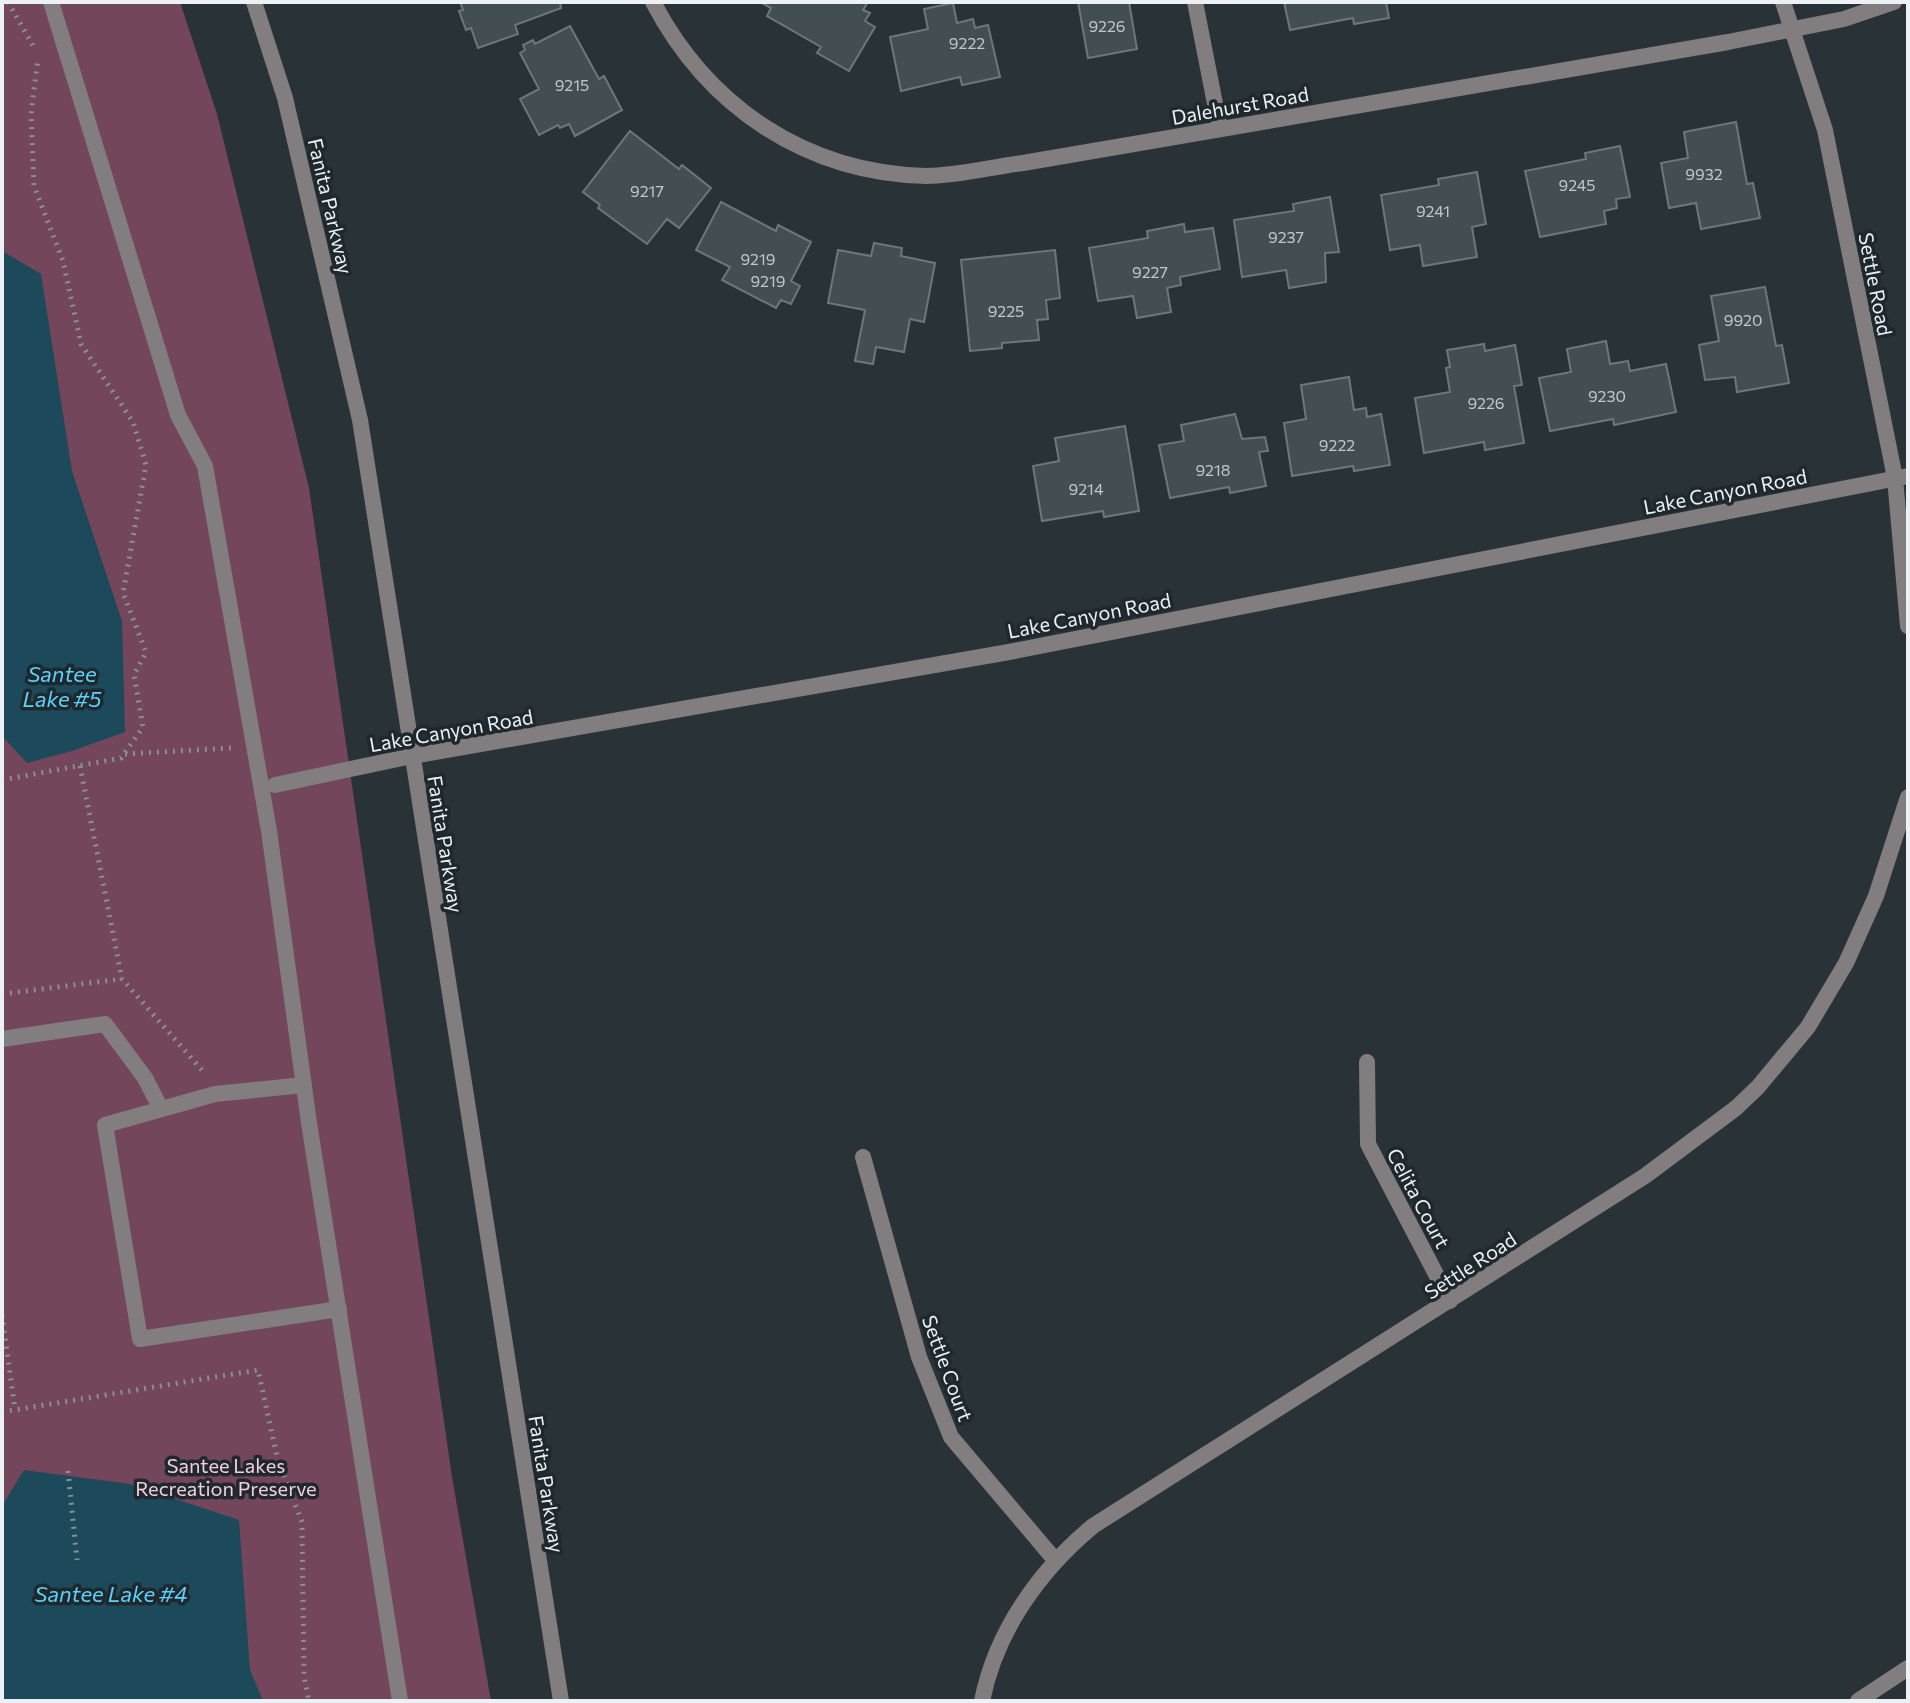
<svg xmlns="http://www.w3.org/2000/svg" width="1910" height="1703" font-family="Commissioner,sans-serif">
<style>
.green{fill:#74465b}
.water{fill:#1d4a5a}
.building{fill:#434e53;stroke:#6c777c;stroke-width:2}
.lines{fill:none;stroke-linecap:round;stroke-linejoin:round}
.path{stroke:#889094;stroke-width:5;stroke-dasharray:2 6;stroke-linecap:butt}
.service{stroke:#827d7f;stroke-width:16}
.minor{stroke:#827d7f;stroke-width:16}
.tertiary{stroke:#827d7f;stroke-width:16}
.labels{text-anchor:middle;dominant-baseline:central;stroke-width:7;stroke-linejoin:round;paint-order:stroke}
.number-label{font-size:16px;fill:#c1c8cc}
.street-label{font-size:20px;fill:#ebf1f4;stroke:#1f292d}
.park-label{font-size:20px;fill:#f5cede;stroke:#1f292d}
.water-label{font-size:22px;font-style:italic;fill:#5ad3ff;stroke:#1f292d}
</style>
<rect width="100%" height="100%" fill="#293337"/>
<!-- green -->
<path class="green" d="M2 2H180L217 114 309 488 452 1477 491 1701H2Z"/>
<!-- water -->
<path class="water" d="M2 251 41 274 72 471 122 621 125 732 72 751 27 763 2 736Z
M24 1470 130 1484 239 1520 250 1670 263 1701H2V1506Z"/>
<!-- building -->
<path class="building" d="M460 2H560L561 8 515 25 518 34 478 48 471 28 466 30 459 11 463 10Z
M760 2H868L863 10 870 13 865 21 875 27 849 71 817 53 821 47 767 16 771 8Z
M1078 2H1129L1137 49 1088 58Z
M1284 2H1386L1389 18 1354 24 1353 18 1290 30Z
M953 3 957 23 973 19 975 28 988 25 1000 77 962 85 960 77 901 91 890 37 928 29 924 9Z
M570 26 599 79 604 76 622 110 575 136 569 124 560 128 558 125 539 135 520 99 539 89 520 53 525 50 523 45 533 40 535 44Z
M1736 122 1747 184 1753 183 1760 218 1701 229 1696 203 1669 208 1661 163 1688 158 1684 132Z
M630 131 679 169 682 165 711 188 679 228 667 219 647 244 598 208 600 205 583 192Z
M1620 146 1630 197 1616 199 1617 208 1604 211 1606 224 1540 237 1525 171 1586 159 1585 153Z
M1477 172 1486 224 1472 227 1477 257 1423 266 1420 245 1390 250 1381 195 1439 185 1438 179Z
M1330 197 1339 252 1325 253 1326 282 1289 288 1286 270 1242 277 1234 220 1294 211 1293 204Z
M721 202 776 231 778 225 811 242 791 281 800 286 791 304 781 300 776 308 722 280 730 267 696 250Z
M1184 224 1185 232 1213 228 1220 269 1180 277 1181 285 1167 288 1171 312 1137 318 1133 296 1098 301 1089 248 1148 238 1147 231Z
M874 243 902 248 901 256 935 263 924 322 910 319 904 352 876 347 873 364 855 361 865 310 828 303 838 250 871 256Z
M1055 250 1060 298 1046 300 1048 319 1037 320 1039 340 1002 343V348L970 351 961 260Z
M1765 287 1776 346 1782 345 1789 383 1737 392 1735 377 1705 380 1699 345 1719 341 1711 296Z
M1606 341 1610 364 1628 361 1630 371 1666 364 1676 412 1614 425 1613 419 1550 431 1539 378 1571 372 1567 349Z
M1484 344 1485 351 1515 345 1522 385 1514 386 1524 443 1485 450 1484 442 1424 453 1415 398 1450 392 1446 368 1450 367 1447 350Z
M1349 377 1354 410 1366 408 1367 417 1381 414 1390 465 1354 471 1353 466 1292 476 1284 423 1306 419 1301 385Z
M1235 414 1242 439 1265 437 1268 451 1259 452 1266 486 1230 493 1229 487 1170 498 1159 445 1184 441 1181 425Z
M1125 426 1139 511 1104 517 1103 511 1042 521 1033 466 1059 461 1055 438Z"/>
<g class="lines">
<!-- path -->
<path class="path" d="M8 2 35 49
M125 754 231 748
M80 766 122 979 202 1070
M2 780 121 758 143 727 134 675 146 652 123 593 146 465 133 422 81 344 63 261 34 186 31 114 38 58
M2 994 122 979
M2 1315 15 1410
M2 1412 258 1370 278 1461 302 1522 304 1676 309 1701
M68 1471 77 1560"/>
<!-- service -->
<path class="service" d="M2 1039 105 1024 145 1078 161 1109
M304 1085 215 1094 105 1125 140 1339 339 1309"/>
<!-- minor -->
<path class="minor" d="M51 2 178 415 205 466 269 831 309 1123 400 1701
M653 2C708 107 806 173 926 176 958 176 991 167 1023 163L1728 42 1844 19 1894 2
M1195 2 1220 129
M1783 2 1825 130 1895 478 1908 626
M1367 1062 1368 1144 1450 1301
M863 1157 919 1357 951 1437 1055 1560
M982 1701C996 1631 1039 1571 1093 1526L1645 1176 1736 1108 1758 1087 1808 1027 1846 963 1876 896 1908 797
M1858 1701 1908 1668"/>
<!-- tertiary -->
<path class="tertiary" d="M254 2 285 98 360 420 561 1701
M275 785 412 756 1009 652 1908 476"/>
</g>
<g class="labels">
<!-- number labels -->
<g class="number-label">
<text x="1107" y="25">9226</text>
<text x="967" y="42">9222</text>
<text x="572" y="84">9215</text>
<text x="1704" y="173">9932</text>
<text x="1577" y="184">9245</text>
<text x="647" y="190">9217</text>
<text x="1433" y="210">9241</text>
<text x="1286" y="236">9237</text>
<text x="758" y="258">9219</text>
<text x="1150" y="271">9227</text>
<text x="768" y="280">9219</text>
<text x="1006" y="310">9225</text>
<text x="1743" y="319">9920</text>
<text x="1607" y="395">9230</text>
<text x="1486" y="402">9226</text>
<text x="1337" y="444">9222</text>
<text x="1213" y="469">9218</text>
<text x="1086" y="488">9214</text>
</g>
<!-- street labels -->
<g class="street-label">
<text transform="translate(1240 105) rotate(-10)">Dalehurst Road</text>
<text transform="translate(331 206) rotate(77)">Fanita Parkway</text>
<text transform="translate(1876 284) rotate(79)">Settle Road</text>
<text transform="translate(1725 491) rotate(-11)">Lake Canyon Road</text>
<text transform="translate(1089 615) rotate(-11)">Lake Canyon Road</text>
<text transform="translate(451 730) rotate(-10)">Lake Canyon Road</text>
<text transform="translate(446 844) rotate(81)">Fanita Parkway</text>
<text transform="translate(1419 1198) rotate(62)">Celita Court</text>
<text transform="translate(1470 1265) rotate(-33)">Settle Road</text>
<text transform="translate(948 1368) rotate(70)">Settle Court</text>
<text transform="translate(547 1484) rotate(81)">Fanita Parkway</text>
</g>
<!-- park labels -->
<g class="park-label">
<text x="226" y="1465">Santee Lakes<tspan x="226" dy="23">Recreation Preserve</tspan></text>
</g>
<!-- water labels -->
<g class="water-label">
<text x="62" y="673">Santee<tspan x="62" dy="25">Lake #5</tspan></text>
<text x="111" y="1593">Santee Lake #4</text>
</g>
</g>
<!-- border -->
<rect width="1910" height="1703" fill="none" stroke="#ebf1f4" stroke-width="8"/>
</svg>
